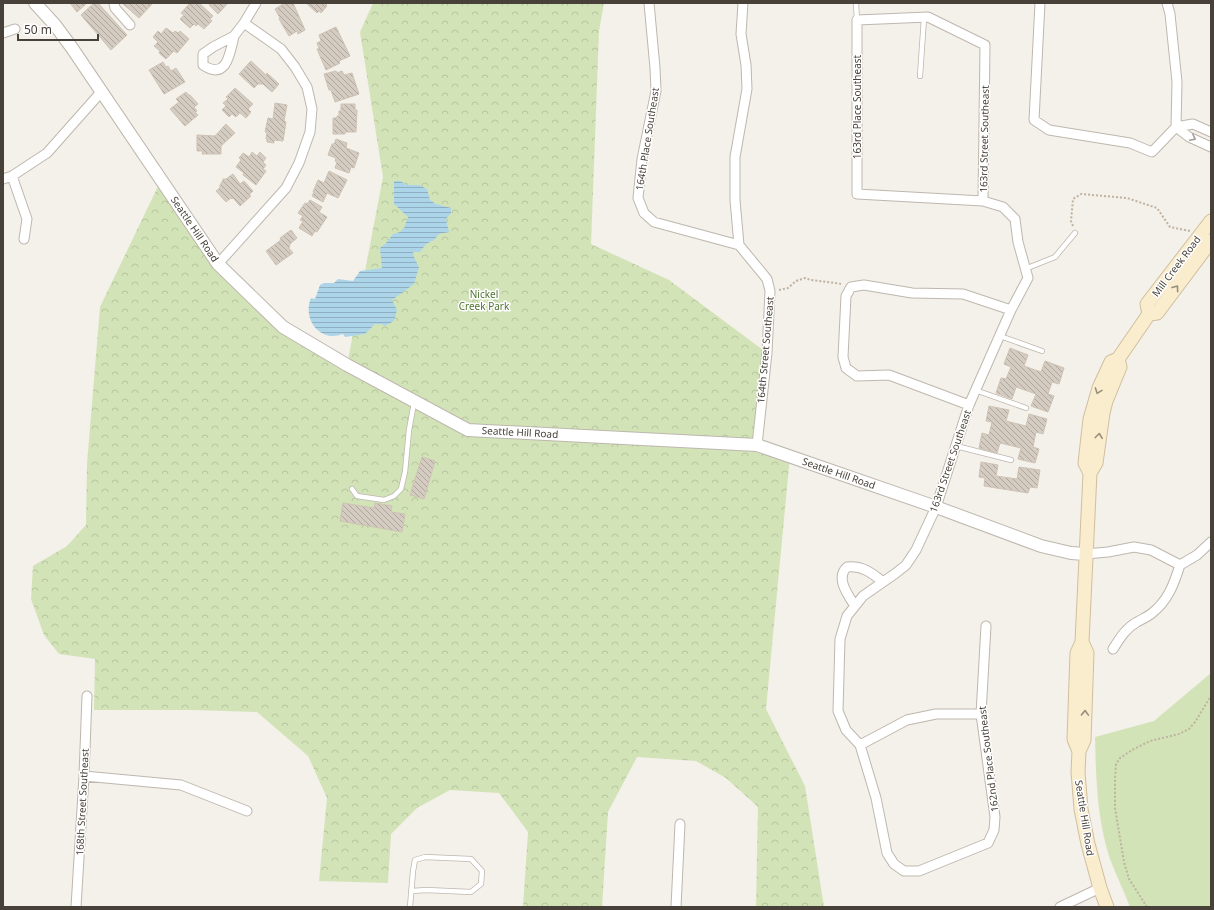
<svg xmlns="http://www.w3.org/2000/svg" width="1214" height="910" font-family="'Noto Sans',sans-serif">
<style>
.grass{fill:#d2e4b7}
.forest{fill:url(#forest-crowns)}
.water{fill:url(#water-rules)}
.building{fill:url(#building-back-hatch);stroke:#cec3b4}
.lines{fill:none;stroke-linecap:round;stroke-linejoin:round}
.service-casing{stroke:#beb7ae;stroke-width:6}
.minor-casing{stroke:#beb7ae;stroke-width:11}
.tertiary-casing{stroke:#beb7ae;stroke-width:14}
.secondary-casing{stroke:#cfbf9e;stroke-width:15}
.path{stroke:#bfb2a0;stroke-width:2;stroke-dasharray:2 2;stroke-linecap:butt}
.service{stroke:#fff;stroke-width:4.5}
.minor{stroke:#fff;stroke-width:9}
.tertiary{stroke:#fff;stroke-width:12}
.secondary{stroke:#faedce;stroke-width:13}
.oneway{stroke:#a3a09c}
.oneway2{stroke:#988e7c}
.labels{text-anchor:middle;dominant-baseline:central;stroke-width:3;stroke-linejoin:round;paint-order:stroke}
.street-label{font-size:10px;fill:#474139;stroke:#fff}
.park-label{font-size:10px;fill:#4e7431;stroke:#fff}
</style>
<defs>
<pattern id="forest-crowns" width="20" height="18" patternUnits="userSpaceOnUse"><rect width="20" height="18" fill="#d2e4b7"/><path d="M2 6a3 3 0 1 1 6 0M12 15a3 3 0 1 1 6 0" fill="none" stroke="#b6c59e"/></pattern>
<pattern id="water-rules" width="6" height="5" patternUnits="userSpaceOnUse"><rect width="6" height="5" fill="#add5ea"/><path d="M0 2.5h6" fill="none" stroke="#8faebf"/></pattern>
<pattern id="building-back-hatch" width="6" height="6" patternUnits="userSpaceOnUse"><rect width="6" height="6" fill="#d4cbc1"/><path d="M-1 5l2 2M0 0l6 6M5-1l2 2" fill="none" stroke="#aea69e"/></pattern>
</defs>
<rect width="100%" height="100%" fill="#f4f0ea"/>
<!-- grass -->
<path class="grass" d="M1211 673V907H1130C1124 891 1116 875 1110 859 1097 820 1096 778 1095 737L1154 721Z"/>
<!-- forest -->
<path class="forest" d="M373 3H604L599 31 591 244 669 280 767 353 757 445 790 456 766 709 805 786 824 907H756L758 807 726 778 696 761 637 757 608 812 602 907H523L528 832 499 793 450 790 417 808 391 834 388 883 319 881 327 798 308 756 257 712 194 710H94L95 659 59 654 44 635 31 599 33 566 67 546 86 525 87 464 100 307 161 180 218 264 283 327 347 365 383 177 360 32Z"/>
<!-- water -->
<path class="water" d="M394 181H400L407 185H419L427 189 430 200 436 204 451 208V213L446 219 449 232 439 234 434 240 426 244 420 252H413L414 257 419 267 414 284 392 300 397 310 394 321 385 326 381 324H375L365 334 345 337 343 334C320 343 302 319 311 298L315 299 320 285 324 283H334L338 279 353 281 360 271 382 268 380 248 386 243 393 234 400 232 404 228 408 217 394 204Z"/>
<!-- building -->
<path class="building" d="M70 3H87L77 12Z
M94 3H98L127 35 111 50 81 15Z
M122 3H153L139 18Z
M190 3H199L213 16 210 19 212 21 204 29 198 24 196 26 194 24 190 28 180 19 184 15 181 13Z
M211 3H228L218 14 209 5Z
M285 3H293L305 30 298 34 297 31 289 36 279 19 280 18 275 9Z
M306 3H328L326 5 327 6 321 13 319 11 317 13Z
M336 27 350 56 339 61 340 63 326 70 317 49 319 48 317 43 321 41 319 35Z
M166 28 173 33 175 31 178 33 180 31 189 39 177 53 174 51 166 59 159 53 160 51 154 46 158 42 153 37 158 31 161 34Z
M251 61 266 75 267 73 279 84 272 92 263 84H258L254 88 239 74Z
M163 62 166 67 168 66 171 71 176 68 185 82 164 94 149 70Z
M336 71 337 73 342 71 344 75 352 73 359 94 335 102 331 90H329L324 74Z
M235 88 253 104 248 109 251 112 246 118 240 113 236 117 232 114 229 117 222 110 226 106 223 103 228 99 226 97Z
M186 92 189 95H190L198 104 194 107 197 111 195 112 198 115 185 126 170 109 179 102 176 99Z
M275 103 287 105 284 121 286 122 283 141 274 140V143L267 142V139H266L267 132H265L268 118 273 119Z
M341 104H355V110H357L356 132H345V134H333V118H337V116H339V111H341Z
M226 124 235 133 221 146V154H202L203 151H197V135L215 136Z
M336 139 347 143 346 148 359 153 354 168 351 167 349 173 335 168 337 162 335 161 336 158 328 155 332 144H334Z
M252 152 257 156 260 152 266 158 263 162 266 165 263 169 266 171 256 185 243 175 244 173 236 167 241 160 239 158 243 153 249 157Z
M329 171 347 180 338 198 327 193 323 202 312 196 314 192H313L318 180 324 183Z
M233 174 240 184 244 181 253 191 249 195 251 196 240 206 233 198 232 199 231 198 226 202 216 191 220 188V185L222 182 223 179H226Z
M310 200 322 207 319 212 327 217 317 232 315 231 312 236 299 228 303 221 300 220 303 216 298 213 305 203 307 204Z
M291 230 297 238 290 244 289 248 293 253 276 265 266 251 281 240 280 238Z
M1010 348 1028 355 1024 366 1041 372 1045 361 1064 368 1059 384 1052 382 1048 394 1054 396 1048 412 1031 406 1036 394 1016 387 1012 399 996 393 1001 378 1006 379 1011 367 1004 364Z
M989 406 1009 410 1006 421 1026 426 1029 414 1047 419 1043 434 1036 432 1033 447 1039 449 1035 463 1018 459 1021 448 1000 443 997 453 979 448 982 433 989 435 992 422 986 421Z
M422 457 435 461 424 499 410 495Z
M981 462 998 465 996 476 1017 479 1019 467 1040 470 1037 488 1030 487 1028 493 984 486 985 478 979 477Z
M343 503 374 508 375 503 392 506 391 512 405 514 402 532 340 521Z"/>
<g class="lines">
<defs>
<path id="service" d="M856 3 857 20
M920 76 924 18
M1025 269 1055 257 1075 233
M1000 336 1042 351
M975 390 1026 408
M956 446 1011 460
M352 489 357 496 384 500 394 496 401 489 405 472 409 430 414 403
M410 907 413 871 415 860 425 857 471 859 482 871 481 884 471 892 426 890 412 891"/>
<path id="minor" d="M114 3 115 8 130 25
M649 3 655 68 656 91 642 159 638 198 644 213 654 222 739 245
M743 3 741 34 746 65 747 89 735 157V200L739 245 767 279 770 291 767 353 757 445
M1040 3 1034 120 1049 130 1130 143 1152 152 1176 127 1193 124 1211 132
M1167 3 1170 14 1177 82 1176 127
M3 33 15 29
M234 36C230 53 227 81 203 65V54L213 47 234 36 244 23 256 3
M1176 127 1189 137 1211 147
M12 176 27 219 24 239
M3 179 12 176 47 153 102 91
M983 201 857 194V20L928 17 985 45 983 201 1003 207 1015 219 1018 242 1028 278 1011 310 969 405 936 507 916 550 906 565 896 573 863 596 847 616 840 639 838 711 846 730 860 745 876 798 887 853 894 864 904 871H919L988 843 994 830 995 817 981 714 986 626
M218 264 286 188 299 163 310 132 312 109 307 87 295 67 281 49 244 23
M969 405 889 375 857 376 846 368 843 357 846 296 851 287 864 285 912 293 963 294 1011 310
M1086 554 1108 552 1134 547 1151 550 1180 565
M1180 565 1197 555 1211 542
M855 606C848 595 835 578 847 567 862 565 872 573 883 582
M1113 649C1120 638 1126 628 1137 622 1142 619 1147 617 1151 614 1168 601 1174 584 1180 565
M860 745 907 720 936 714H981
M84 776 181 785 247 811
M76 907 84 776 87 696
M676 907 680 824
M1060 907 1100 888"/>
<path id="tertiary" d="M35 3 55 25 72 48 218 264 283 327 347 365 468 430 757 445 936 507 1041 546 1071 553 1086 554"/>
<path id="secondary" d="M1149 314 1147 304 1211 221
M1090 473 1096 463 1103 413 1106 401 1120 367 1118 359
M1079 751 1084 740 1087 653 1082 642
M1107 907 1100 888 1088 844 1081 809 1078 772 1079 751 1074 739 1077 653 1082 642 1090 473 1085 463 1090 419 1099 388 1111 362 1118 359 1149 314 1157 313 1211 241"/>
</defs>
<!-- service casing -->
<use href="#service" class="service-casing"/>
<!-- minor casing -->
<use href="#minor" class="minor-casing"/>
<!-- tertiary casing -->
<use href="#tertiary" class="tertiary-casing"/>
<!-- secondary casing -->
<use href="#secondary" class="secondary-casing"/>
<!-- path -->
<path class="path" d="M1073 226 1071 221 1073 199 1081 194 1127 198 1157 208 1170 227 1190 231
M779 290 788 288 796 281 805 278 811 280 842 284
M1147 907 1129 879 1124 862 1115 808V779L1116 764 1120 758 1132 750 1150 741 1179 734 1189 729 1195 722 1211 696"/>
<!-- service -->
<use href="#service" class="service"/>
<!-- minor -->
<use href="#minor" class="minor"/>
<!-- tertiary -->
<use href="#tertiary" class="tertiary"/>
<!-- secondary -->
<use href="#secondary" class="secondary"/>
</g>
<!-- one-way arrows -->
<defs><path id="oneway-chevron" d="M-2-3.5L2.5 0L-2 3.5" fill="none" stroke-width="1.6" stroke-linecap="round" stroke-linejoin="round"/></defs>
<use class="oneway" href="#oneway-chevron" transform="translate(1193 138) rotate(27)"/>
<g class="oneway2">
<use href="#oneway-chevron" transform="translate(1176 288) rotate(-54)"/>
<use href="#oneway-chevron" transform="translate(1098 391) rotate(110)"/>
<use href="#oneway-chevron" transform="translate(1099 436) rotate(-83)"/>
<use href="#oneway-chevron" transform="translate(1085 713) rotate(-88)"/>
</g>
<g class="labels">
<!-- street labels -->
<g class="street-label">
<text transform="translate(857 107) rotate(-90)">163rd Place Southeast</text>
<text transform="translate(647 139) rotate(-81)">164th Place Southeast</text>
<text transform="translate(984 139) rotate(-89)">163rd Street Southeast</text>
<text transform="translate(195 229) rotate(56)">Seattle Hill Road</text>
<text transform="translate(1176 266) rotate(-53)">Mill Creek Road</text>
<text transform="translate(765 350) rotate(-85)">164th Street Southeast</text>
<text transform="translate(520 432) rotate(3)">Seattle Hill Road</text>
<text transform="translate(950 461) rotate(-71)">163rd Street Southeast</text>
<text transform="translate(839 473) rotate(19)">Seattle Hill Road</text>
<text transform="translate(988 759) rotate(-97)">162nd Place Southeast</text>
<text transform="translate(82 802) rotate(-87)">168th Street Southeast</text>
<text transform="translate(1085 818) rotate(81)">Seattle Hill Road</text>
</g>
<!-- park labels -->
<g class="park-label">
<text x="484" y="294">Nickel<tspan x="484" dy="12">Creek Park</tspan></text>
</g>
</g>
<!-- border -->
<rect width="1214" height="910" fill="none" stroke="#474139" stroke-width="8"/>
<!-- scale -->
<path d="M18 34v6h80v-6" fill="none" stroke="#474139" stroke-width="2"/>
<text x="24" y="34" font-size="12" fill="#474139" stroke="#ffffff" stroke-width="3" paint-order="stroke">50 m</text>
</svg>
